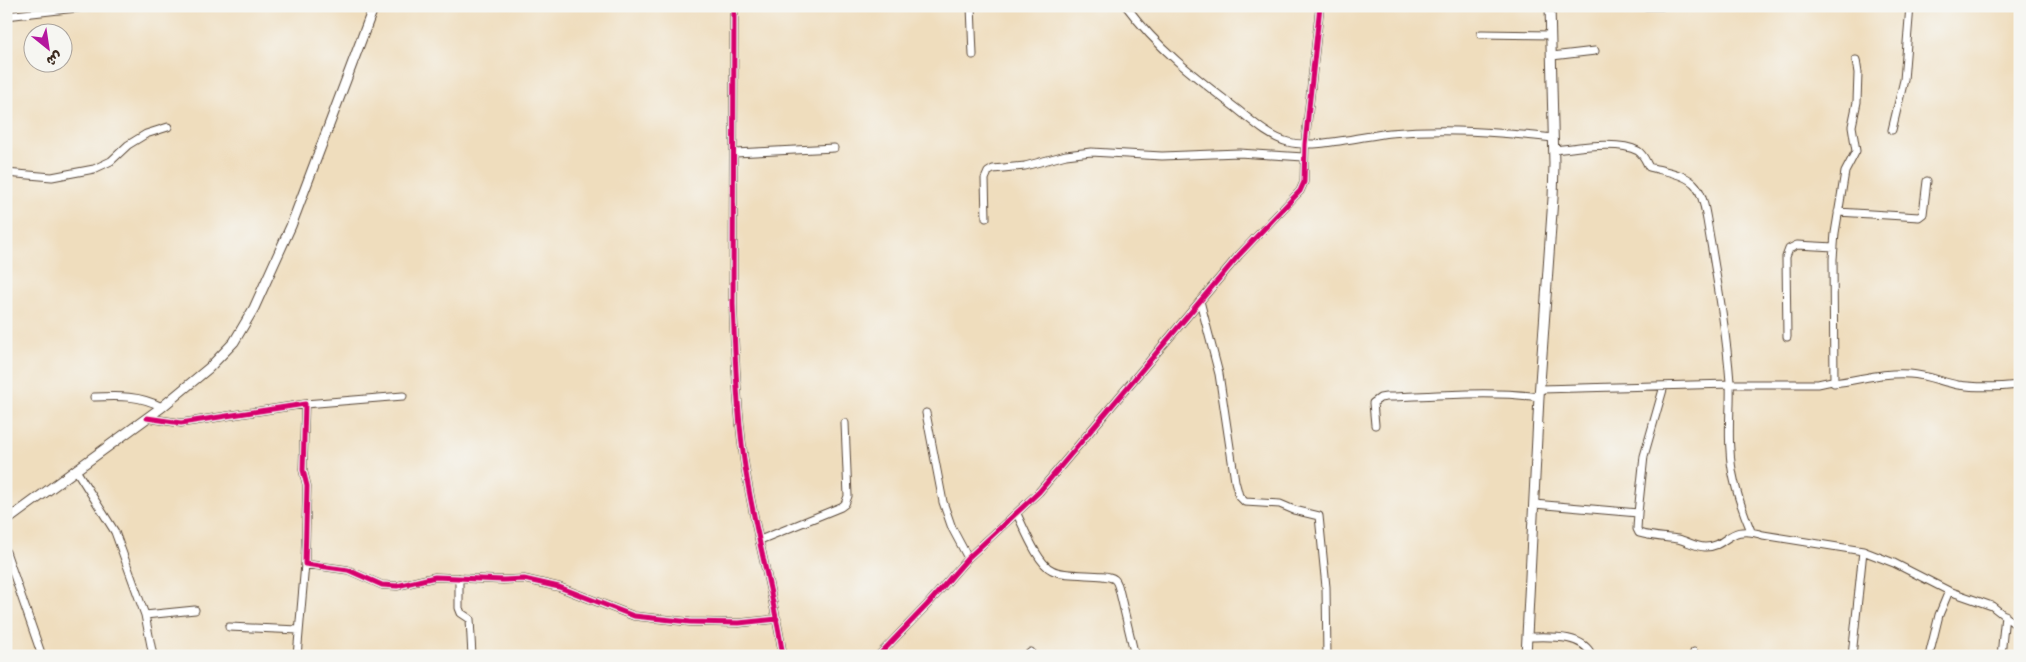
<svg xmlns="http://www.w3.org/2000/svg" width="2026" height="662" font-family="'Shantell Sans','Playpen Sans Arabic',sans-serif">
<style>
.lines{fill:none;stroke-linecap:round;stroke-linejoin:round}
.minor-casing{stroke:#564536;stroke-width:9}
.tertiary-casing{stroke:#564536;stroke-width:11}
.minor{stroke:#fff;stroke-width:7}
.tertiary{stroke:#fff;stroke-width:9}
.cycleway-casing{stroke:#f6f6f2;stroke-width:8}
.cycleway{stroke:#d6006c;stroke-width:5}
</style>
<rect width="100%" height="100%" fill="#f6f6f2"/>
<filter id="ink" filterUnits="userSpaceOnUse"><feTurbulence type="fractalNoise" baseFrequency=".02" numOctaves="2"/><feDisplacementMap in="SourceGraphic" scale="10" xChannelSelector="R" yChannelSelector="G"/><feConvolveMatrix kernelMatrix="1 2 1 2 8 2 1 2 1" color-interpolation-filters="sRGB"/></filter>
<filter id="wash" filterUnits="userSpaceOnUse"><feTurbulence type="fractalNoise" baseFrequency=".0096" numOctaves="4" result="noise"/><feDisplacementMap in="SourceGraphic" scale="20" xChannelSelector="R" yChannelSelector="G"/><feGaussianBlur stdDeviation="1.12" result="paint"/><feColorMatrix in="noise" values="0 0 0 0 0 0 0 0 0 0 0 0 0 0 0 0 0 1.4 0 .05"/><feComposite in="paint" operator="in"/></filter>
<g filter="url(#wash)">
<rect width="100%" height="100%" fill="#efddbd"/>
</g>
<g filter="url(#ink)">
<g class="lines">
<defs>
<path id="minor" d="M734 6 733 304C735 356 737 409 744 460 753 526 773 590 783 656
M971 6 973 55
M1126 6C1158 49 1195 77 1237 109 1252 121 1269 137 1288 142 1313 149 1363 136 1390 133 1445 128 1498 132 1553 138
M1646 6H1662
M6 16 94 6
M1481 34 1551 35
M1552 56 1595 51
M1892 130 1904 80 1910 6
M1553 150C1576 148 1618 140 1638 151 1644 155 1646 162 1649 167 1663 171 1687 174 1696 186 1703 195 1705 209 1707 220 1716 274 1726 327 1730 382 1731 404 1728 427 1730 450 1731 478 1740 505 1751 531
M735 153 834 148
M6 173 52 177 94 169 111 161 128 145 146 134 168 127
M1838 212 1919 217 1923 214 1927 181
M986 218 985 179 988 172 993 169 1025 166 1066 155 1091 152 1162 156 1239 153 1304 157
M1200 301 1219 374 1235 481 1239 496 1245 502 1280 504 1294 510 1319 516 1326 587 1327 656
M1787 337 1786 257 1789 249 1797 245 1834 247
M1834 383 1833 259 1835 233 1845 172 1856 151 1852 126 1857 102 1858 73 1856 60
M1664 386 1644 456 1638 513 1637 529 1639 533C1652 537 1665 537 1678 539 1687 541 1696 547 1705 547 1729 547 1727 523 1763 535L1863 551 1894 563 1949 591 1992 606 2020 628
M1541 389 1730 384H1818L1832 381 1834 383C1860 380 1882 372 1910 374 1927 375 1942 382 1958 385 1978 388 2000 387 2020 385
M94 397C118 396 140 395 162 407
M305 404 403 396
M926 413 943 502 952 528 968 558
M147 418 181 423 305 404 303 470 307 486 305 564 348 570 382 585 397 586 435 577 503 580 524 579 559 587 634 616 690 622 739 623 777 619
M1375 425 1373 403 1380 398 1386 397C1437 396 1488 390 1539 397
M76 470 115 532 145 615 153 656
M1534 504 1638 513
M1017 514C1024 528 1038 564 1052 570 1067 578 1104 572 1114 579 1117 581 1118 585 1119 589L1135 656
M760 540 841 507 845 504 848 496 845 423
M6 552 42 656
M459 578V608L461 613 470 619 472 656
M145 615 195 610
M229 627 299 630
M1527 637C1547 637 1583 633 1592 656
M297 656 305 564
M878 656 927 605 968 558 1039 492 1239 255 1300 191 1304 182 1305 144 1320 6
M1026 656 1031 652
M1693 656 1694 652
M1852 656 1863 551
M1929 656 1939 615 1949 591
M2001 656 2005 615"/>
<path id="tertiary" d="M6 521 162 407 209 368 234 342 254 308 291 226 374 6
M1526 656 1539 397 1553 198 1554 164 1550 6"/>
</defs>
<!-- minor casing -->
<use href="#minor" class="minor-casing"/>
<!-- tertiary casing -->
<use href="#tertiary" class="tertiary-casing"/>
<!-- minor -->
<use href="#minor" class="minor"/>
<!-- tertiary -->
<use href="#tertiary" class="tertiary"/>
<defs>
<path id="cycleway" d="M734 6 733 304C735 356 737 409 744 460 753 526 773 590 783 656
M147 418 181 423 305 404 303 470 307 486 305 564 348 570 382 585 397 586 435 577 503 580 524 579 559 587 634 616 690 622 739 623 777 619
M878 656 927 605 968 558 1039 492 1239 255 1300 191 1304 182 1305 144 1320 6"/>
</defs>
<!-- cycleway casing -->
<use href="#cycleway" class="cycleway-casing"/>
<!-- cycleway -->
<use href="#cycleway" class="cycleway"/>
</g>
</g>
<!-- margin -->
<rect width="2026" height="662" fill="none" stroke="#f6f6f2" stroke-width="25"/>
<!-- north arrow -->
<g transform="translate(48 48) rotate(150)"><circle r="24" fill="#f6f6f2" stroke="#aba49d"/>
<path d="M0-4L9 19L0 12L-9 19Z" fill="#b5179e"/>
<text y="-8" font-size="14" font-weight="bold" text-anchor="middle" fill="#3b2a1e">ش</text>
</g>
</svg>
